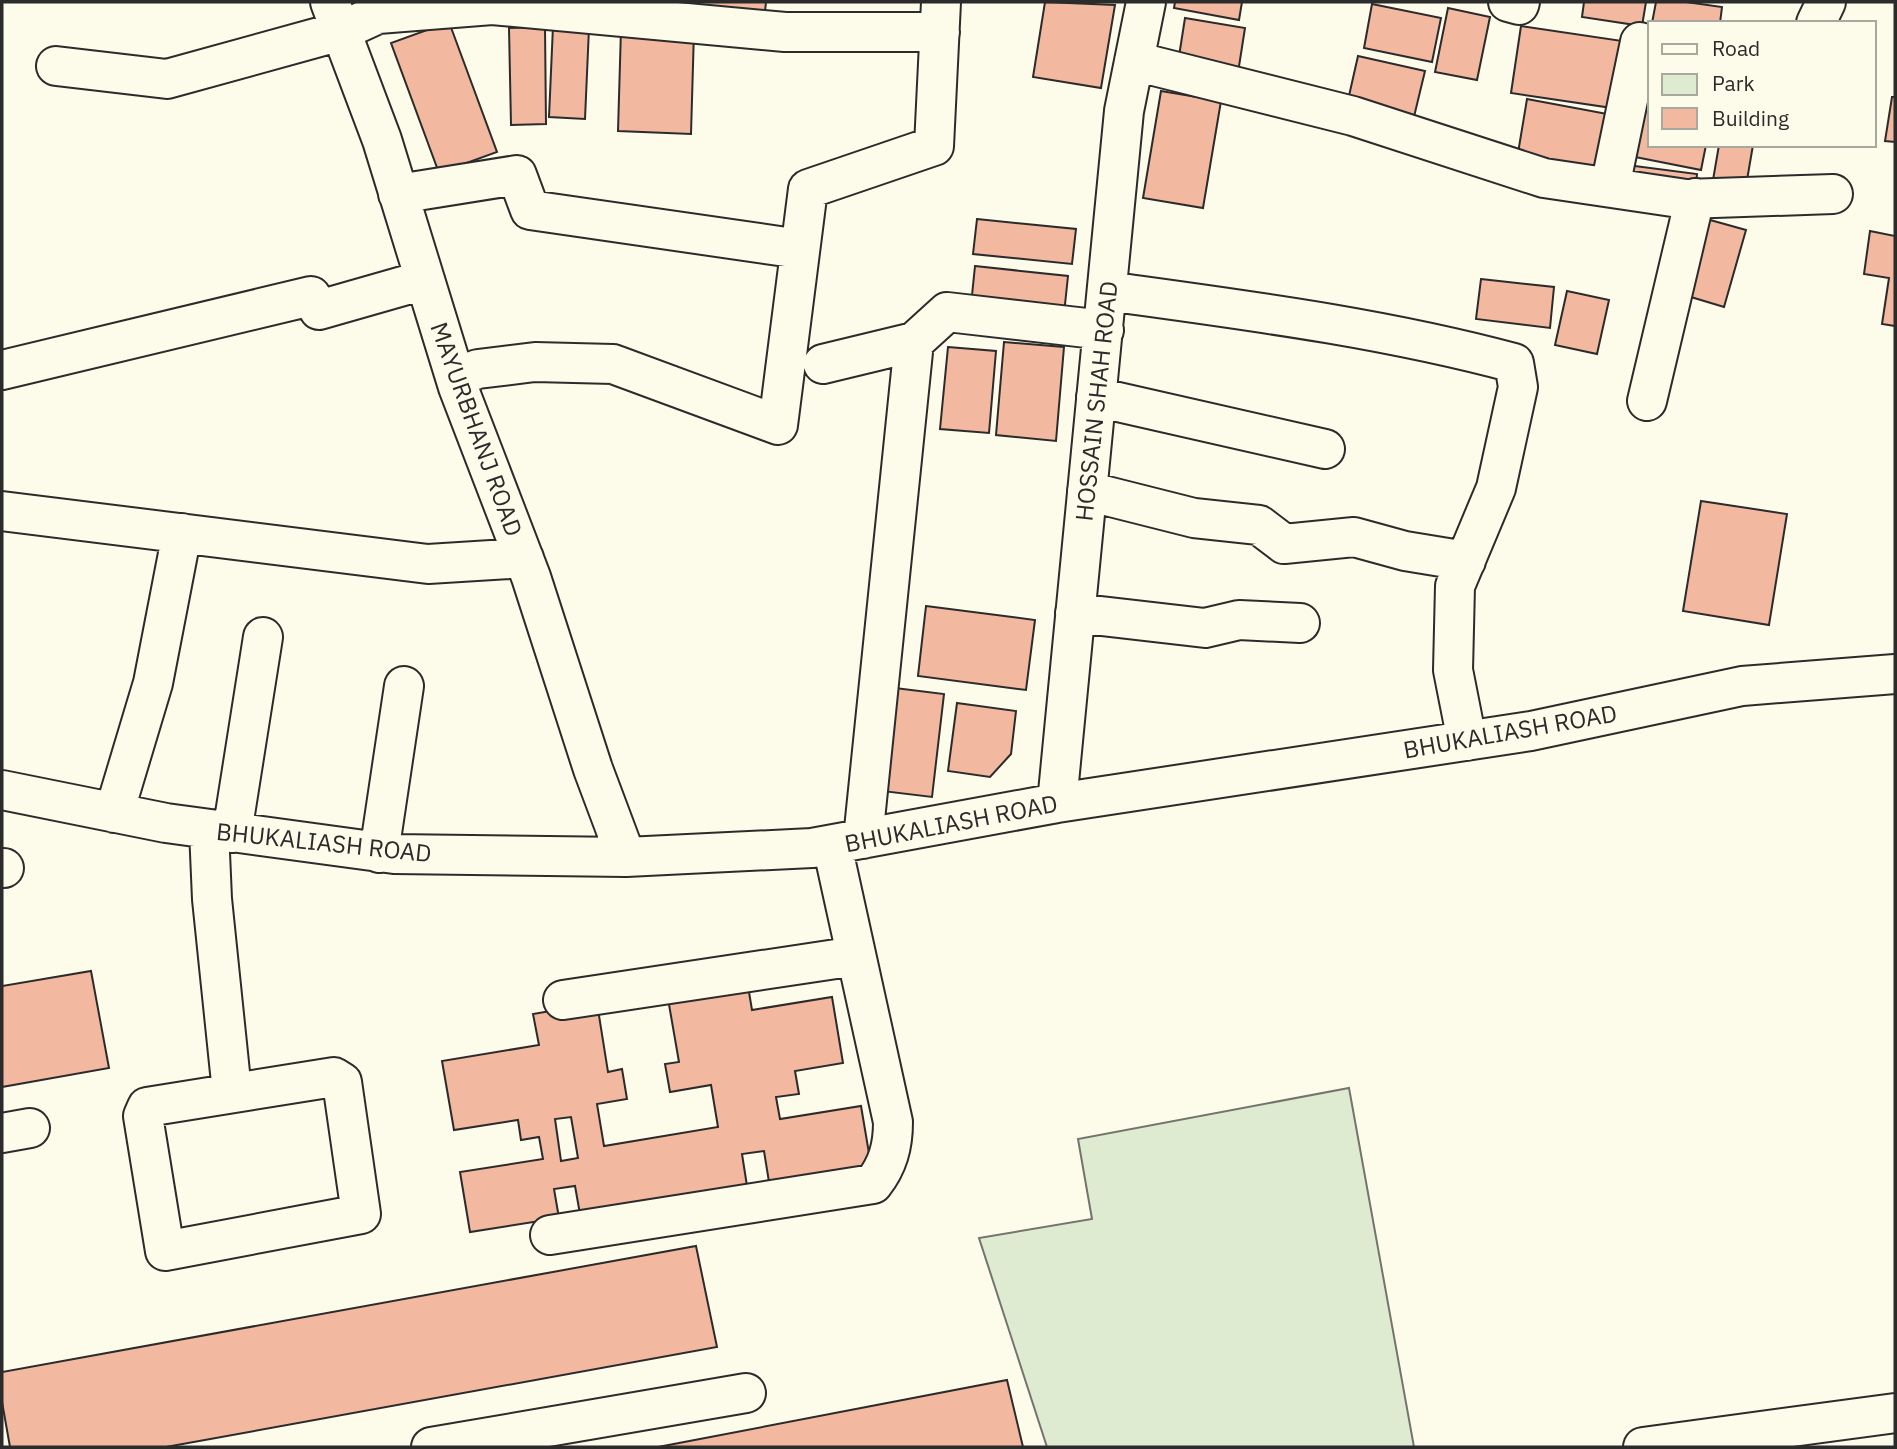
<svg xmlns="http://www.w3.org/2000/svg" width="1897" height="1449" font-family="'IBM Plex Sans',sans-serif">
<style>
.green{fill:#deebd1;stroke:#74746e;stroke-width:2}
.building{fill:#f2b8a0;stroke:#2b2b2b;stroke-width:2;fill-rule:evenodd}
.lines{fill:none;stroke-linecap:round;stroke-linejoin:round}
.minor-casing{stroke:#2b2b2b;stroke-width:42}
.minor{stroke:#fdfbea;stroke-width:38}
.labels{text-anchor:middle;dominant-baseline:central;stroke-width:5;stroke-linejoin:round;paint-order:stroke}
.street-label{font-size:24px;fill:#2b2b2b;stroke:#fdfbea}
</style>
<rect width="100%" height="100%" fill="#fdfbea"/>
<!-- green -->
<path class="green" d="M1349 1088 1414 1447H1047L979 1238 1092 1219 1078 1139Z"/>
<!-- building -->
<path class="building" d="M679 2H766L764 21 678 14Z
M1045 2 1115 5 1101 88 1033 77Z
M1175 2H1242L1239 20 1174 8Z
M1584 2H1646L1642 26 1582 17Z
M1656 2H1686L1722 7 1720 23H1652Z
M1372 4 1441 18 1432 62 1364 48Z
M1448 8 1490 17 1477 80 1435 72Z
M1185 18 1245 28 1237 79 1177 69Z
M449 22 497 152 439 173 391 43Z
M553 26 589 28 585 119 549 117Z
M1521 26 1629 42 1619 109 1511 93Z
M545 27 546 124 511 125 509 28Z
M621 29 694 31 691 134 618 131Z
M1358 56 1425 71 1412 125 1346 109Z
M1161 91 1221 101 1203 208 1143 198Z
M1641 97 1650 99V145H1706L1701 170 1630 156Z
M1892 97H1895V142L1885 141Z
M1527 99 1618 116 1606 181 1516 165Z
M1719 145H1753L1746 186 1713 180Z
M1627 165 1697 174 1695 194 1624 185Z
M1703 218 1746 230 1724 307 1681 294Z
M977 219 1076 229 1072 264 973 254Z
M1870 231 1895 236V326L1882 324 1889 278 1864 274Z
M975 266 1068 276 1064 314 971 305Z
M1481 279 1554 287 1550 328 1476 319Z
M1567 291 1609 300 1597 354 1555 345Z
M1004 342 1064 347 1056 441 996 435Z
M948 347 996 351 989 433 940 429Z
M1701 501 1787 514 1769 625 1683 611Z
M926 606 1035 620 1026 690 918 676Z
M895 688 944 694 932 797 882 791Z
M957 703 1016 711 1011 754 990 777 948 771Z
M91 971 109 1068 2 1087V986Z
M747 980 752 1010 832 997 843 1063 795 1071 799 1094 776 1097 780 1119 861 1106 871 1165 769 1182 764 1151 742 1154 747 1186 580 1214 575 1186 554 1189 559 1218 470 1232 460 1172 543 1159 539 1137 521 1140 518 1120 454 1130 442 1061 539 1045 533 1014 597 1003 608 1072 622 1069 627 1099 597 1104 604 1146 718 1127 711 1085 670 1092 665 1064 679 1062 667 993ZM571 1117 578 1158 561 1161 555 1119Z
M696 1246 717 1347 166 1447H10L2 1402V1372Z
M1007 1380 1023 1447H658Z"/>
<g class="lines">
<defs>
<path id="minor" d="M330 2 382 140 458 387 531 577 593 769 626 857
M1508 2 1519 5 1520 2
M1816 23 1826 2
M1134 61 1353 116 1544 178 1686 199 1833 194
M56 66 167 79 341 31 378 14 492 5 785 32H940
M1610 187 1640 42
M398 194 517 175 530 210 800 249
M1107 291C1244 310 1380 327 1514 363L1518 387 1496 488 1455 586 1453 670 1467 741
M823 364 914 342
M2 370 311 296 319 310 424 280
M455 377 478 369 535 362 613 364 778 425 808 189 934 146 941 2
M1096 397 1325 449
M1647 401 1695 198
M1087 491 1194 518 1259 525 1284 544 1354 537 1405 551 1466 561
M2 511 428 564 524 558
M1075 613 1205 628 1239 620 1300 623
M2 790 166 823 394 854 626 857 812 848 1057 803 1531 731 1742 686 1895 674
M1057 803 1124 111 1146 2
M114 813 153 683 182 533
M209 830 212 899 232 1092
M232 833 263 637
M863 839 914 342 947 312 1104 330
M379 853 404 686
M2 868H4
M563 1000 856 956
M334 1077 342 1082 361 1214 165 1251 143 1116 147 1107Z
M2 1133 30 1128
M550 1235 873 1184C888 1165 893 1146 893 1122L832 845
M431 1447 746 1393
M1643 1447 1895 1413"/>
</defs>
<!-- minor casing -->
<use href="#minor" class="minor-casing"/>
<!-- minor -->
<use href="#minor" class="minor"/>
</g>
<g class="labels">
<!-- street labels -->
<g class="street-label">
<text transform="translate(1096 401) rotate(-84)">HOSSAIN SHAH ROAD</text>
<text transform="translate(477 429) rotate(70)">MAYURBHANJ ROAD</text>
<text transform="translate(1510 731) rotate(-10)">BHUKALIASH ROAD</text>
<text transform="translate(951 823) rotate(-11)">BHUKALIASH ROAD</text>
<text transform="translate(324 842) rotate(6)">BHUKALIASH ROAD</text>
</g>
</g>
<!-- border -->
<rect width="1897" height="1449" fill="none" stroke="#2b2b2b" stroke-width="7"/>
<!-- legend -->
<rect x="1648" y="21" width="228" height="126" fill="#fdfbea" stroke="#a9a89e" stroke-width="2"/>
<rect x="1662" y="44" width="35" height="10" fill="#fdfbea" stroke="#a9a89e" stroke-width="2"/>
<text x="1712" y="56" font-size="21" fill="#2b2b2b">Road</text>
<rect x="1662" y="74" width="35" height="21" fill="#deebd1" stroke="#a9a89e" stroke-width="2"/>
<text x="1712" y="91" font-size="21" fill="#2b2b2b">Park</text>
<rect x="1662" y="108" width="35" height="21" fill="#f2b8a0" stroke="#a9a89e" stroke-width="2"/>
<text x="1712" y="126" font-size="21" fill="#2b2b2b">Building</text>
</svg>
